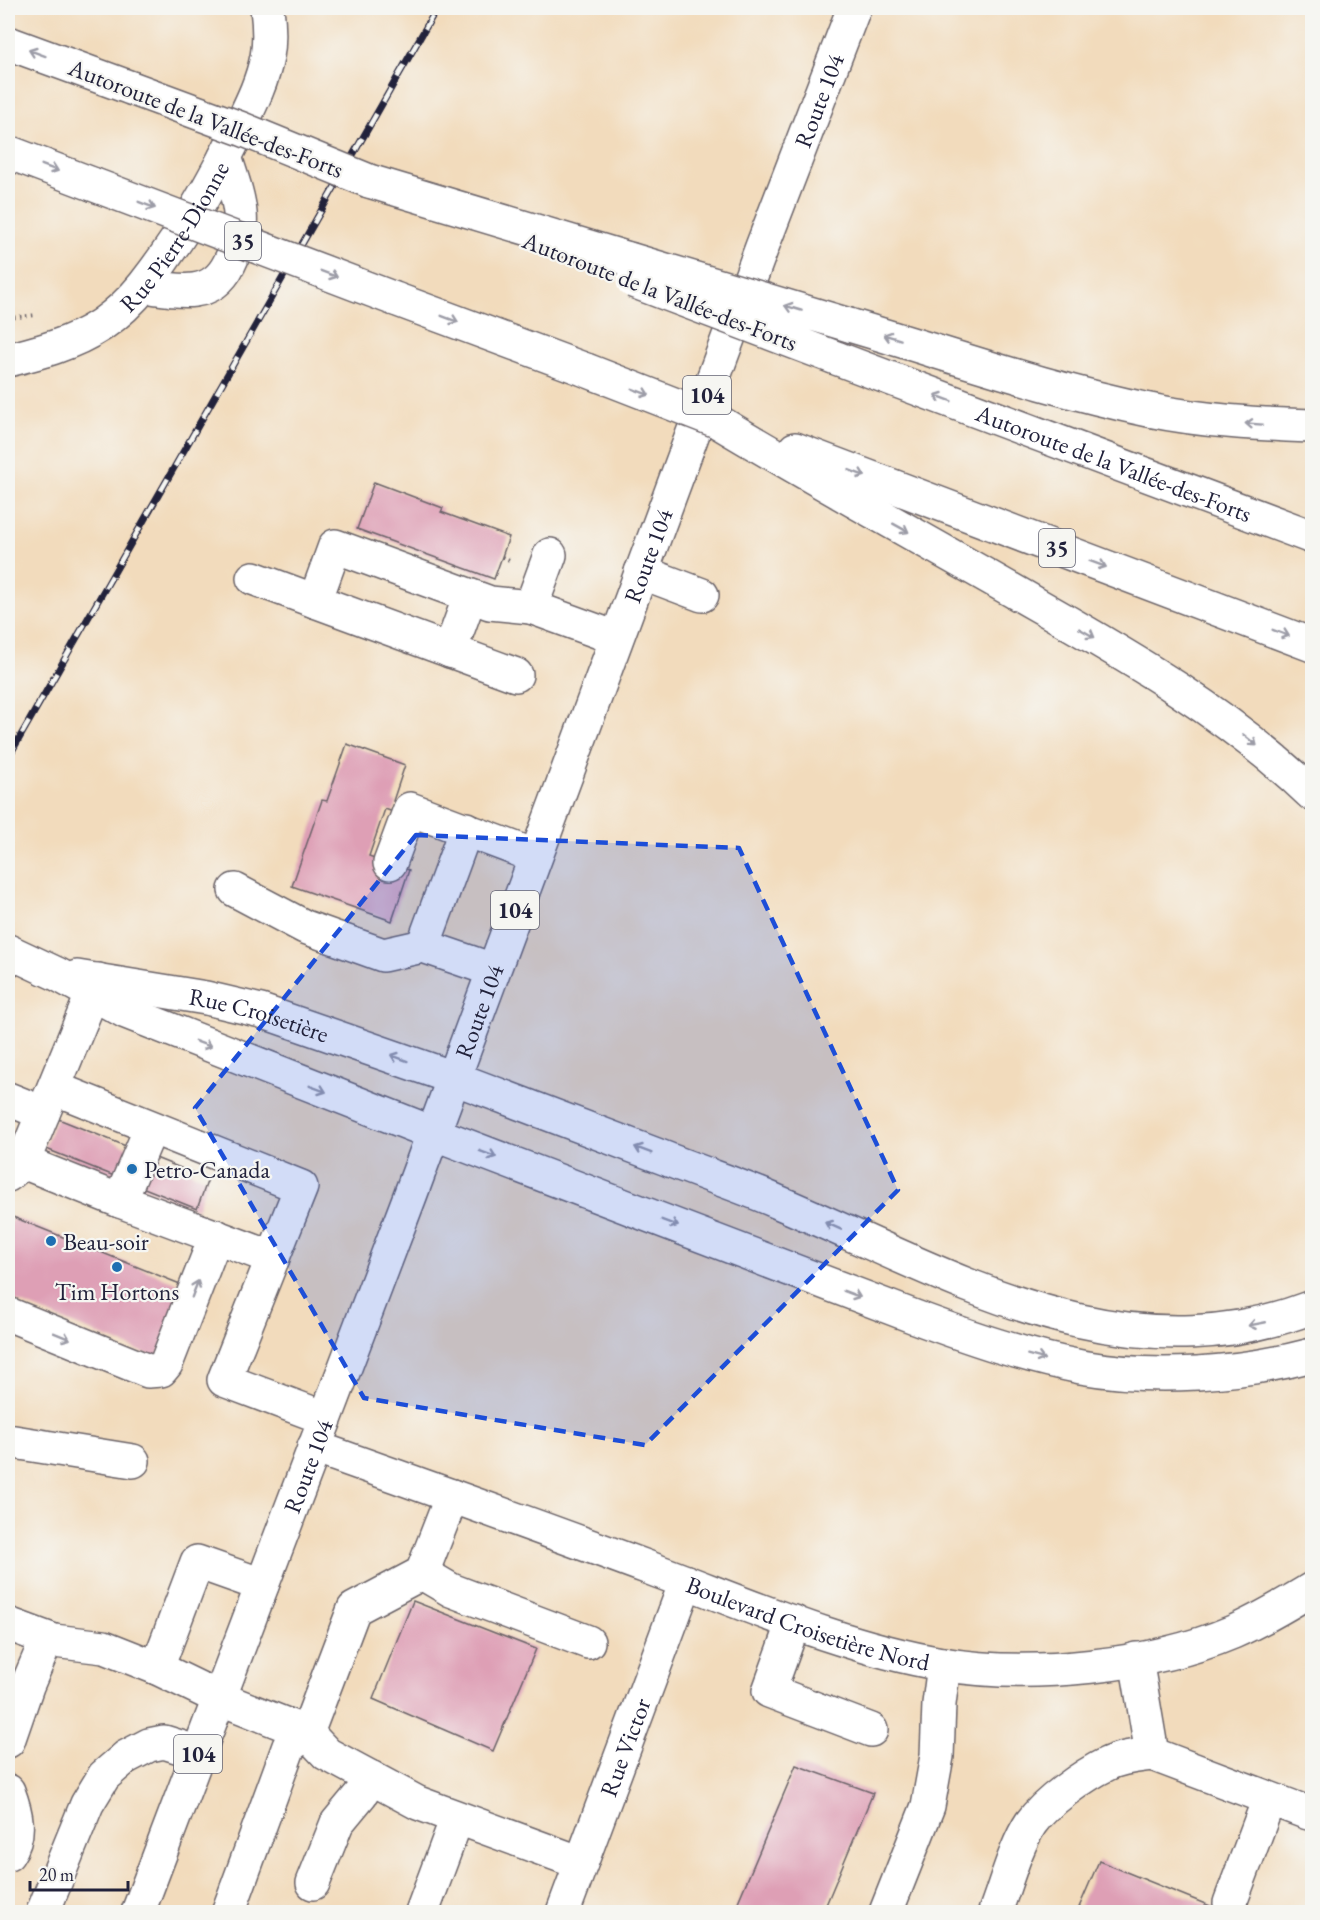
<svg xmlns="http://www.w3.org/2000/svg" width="1320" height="1920" font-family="'EB Garamond',serif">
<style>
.building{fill:#de9fb5}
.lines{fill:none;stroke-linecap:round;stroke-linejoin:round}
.minor-casing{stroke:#6b6368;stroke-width:36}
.major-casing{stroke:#6b6368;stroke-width:36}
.highway-casing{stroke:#6b6368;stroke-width:36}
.path{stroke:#6b6368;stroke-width:4;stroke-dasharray:1.5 4.5;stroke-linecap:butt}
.minor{stroke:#fff;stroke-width:33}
.major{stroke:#fff;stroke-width:33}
.highway{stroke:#fff;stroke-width:33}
.rail-casing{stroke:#22223b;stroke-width:7}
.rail{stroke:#f6f6f2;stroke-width:4.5;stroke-dasharray:14;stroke-linecap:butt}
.highway-bridge-casing{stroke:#6b6368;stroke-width:36;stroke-linecap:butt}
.highway-bridge{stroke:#fff;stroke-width:33}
.oneway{stroke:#9c9ca7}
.marked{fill:#1d4ed8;fill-opacity:0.2;stroke:#1d4ed8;stroke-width:4.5;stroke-dasharray:12 8;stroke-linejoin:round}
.poi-dot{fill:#1f6fb2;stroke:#f6f6f2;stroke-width:2}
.labels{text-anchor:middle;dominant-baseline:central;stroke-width:4.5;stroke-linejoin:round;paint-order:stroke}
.shield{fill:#f6f6f2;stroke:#626272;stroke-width:1.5}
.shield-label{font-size:22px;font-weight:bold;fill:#22223b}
.street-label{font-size:24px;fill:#22223b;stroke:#f6f6f2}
.poi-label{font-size:24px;fill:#22223b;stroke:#f6f6f2;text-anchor:start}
</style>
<rect width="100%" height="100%" fill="#f6f6f2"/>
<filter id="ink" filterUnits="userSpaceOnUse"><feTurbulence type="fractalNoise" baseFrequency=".0167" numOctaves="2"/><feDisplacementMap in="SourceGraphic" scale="12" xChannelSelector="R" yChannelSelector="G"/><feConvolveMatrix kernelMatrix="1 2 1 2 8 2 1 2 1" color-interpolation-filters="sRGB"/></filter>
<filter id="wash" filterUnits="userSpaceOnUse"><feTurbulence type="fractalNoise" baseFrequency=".008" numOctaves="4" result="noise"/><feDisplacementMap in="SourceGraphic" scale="24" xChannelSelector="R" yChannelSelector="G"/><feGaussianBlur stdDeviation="1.35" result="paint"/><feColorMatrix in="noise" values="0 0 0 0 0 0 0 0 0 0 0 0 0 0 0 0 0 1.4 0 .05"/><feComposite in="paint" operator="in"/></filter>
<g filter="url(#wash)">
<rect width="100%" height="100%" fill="#f2dbbc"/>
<g id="blocks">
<!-- building -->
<path class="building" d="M374 482 443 508 441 512 509 537 494 579 357 529Z
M347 744 405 765 393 801 397 802 393 812 385 809 369 856 409 870 392 921 292 886 322 800 327 801Z
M56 1118 208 1179 197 1209 44 1148Z
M13 1217 185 1286 157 1358 8 1298V1230Z
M413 1601 536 1649 493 1751 373 1699Z
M796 1765 873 1793 823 1912H744L735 1909Z
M1099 1861 1225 1912H1077Z"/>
</g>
</g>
<g filter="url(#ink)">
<use href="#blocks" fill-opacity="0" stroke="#6b6368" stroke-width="1.5"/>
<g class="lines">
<defs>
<g id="minor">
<path d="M144 286C160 288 177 292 194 290 211 288 222 278 229 264 250 224 238 197 225 157"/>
<path id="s1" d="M8 360C40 352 72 344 101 325 117 314 132 300 144 285 181 238 213 183 239 129 250 106 262 83 267 57 270 41 269 24 267 8"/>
<path d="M550 555 531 607 616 638"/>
<path d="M641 572 702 595"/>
<path d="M253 578 315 601"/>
<path d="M450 651 470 596"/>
<path d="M516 675 315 601 335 546 490 603 531 607"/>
<path d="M466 829 423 946 493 970"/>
<path d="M390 863 410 809 535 856"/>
<path d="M235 890 305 927 383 955 423 946"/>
<path d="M8 951 57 974 126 1012 433 1133"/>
<path id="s2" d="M77 977 206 998 261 1011 454 1078"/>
<path d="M54 1088 301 1187 224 1380 325 1418"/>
<path d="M8 1099 43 1113"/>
<path d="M23 1162 120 1201 273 1258"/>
<path d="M8 1175 23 1162 98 980"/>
<path d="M120 1201 151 1128"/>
<path d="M8 1314 148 1371 161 1370 166 1364 216 1236"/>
<path d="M8 1441 133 1461"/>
<path id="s3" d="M314 1447C427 1487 539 1527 652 1569 746 1604 842 1647 942 1664 1029 1679 1153 1666 1233 1632 1261 1620 1287 1604 1312 1589"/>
<path d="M422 1573 451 1590 588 1642"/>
<path d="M262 1585 197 1562 157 1668 219 1698 307 1733 354 1609 422 1573 452 1496"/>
<path d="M794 1622 769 1691 871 1730"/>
<path d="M8 1624 54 1641 104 1647 157 1668"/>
<path d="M1136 1659 1152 1754 1308 1813"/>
<path d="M8 1741 27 1686 47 1639"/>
<path d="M8 1791C16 1812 22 1834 8 1854"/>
<path d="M313 1883 337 1823 361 1794 372 1778"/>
<path d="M1230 1903 1269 1799"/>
<path d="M229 1910 289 1746 307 1733 327 1754 418 1803 581 1863"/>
<path d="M43 1912 87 1804 104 1776 126 1757 149 1745 164 1742 199 1753"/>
<path d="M422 1912 457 1818"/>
<path id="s4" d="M563 1912 686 1582"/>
<path d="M886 1912 928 1806 937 1756 939 1704 944 1664"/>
<path d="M995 1912C1005 1886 1016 1845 1031 1823 1046 1802 1084 1775 1107 1764 1121 1757 1137 1756 1152 1754"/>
</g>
<g id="major">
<path id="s5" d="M138 1912 410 1196 762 247 854 8"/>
</g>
<g id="highway">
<path d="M8 43 131 88"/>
<path d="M8 152 92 184"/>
<path d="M369 181 629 259"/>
<path d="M395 299 586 370"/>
<path d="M849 325C948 354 1047 389 1149 410 1203 421 1257 424 1312 426"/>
<path id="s6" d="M836 358 1312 537"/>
<path d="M717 421C822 484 930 543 1036 604 1133 659 1231 716 1312 794"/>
<path d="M795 449 1312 645"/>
<path d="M454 1078C525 1105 596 1132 667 1159 704 1174 742 1186 778 1202 951 1275 1119 1381 1312 1307"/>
<path d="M433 1133 915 1317C969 1337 1024 1356 1081 1367 1154 1380 1241 1374 1312 1355"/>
</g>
</defs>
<!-- minor casing -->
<use href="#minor" class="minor-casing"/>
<!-- major casing -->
<use href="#major" class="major-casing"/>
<!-- highway casing -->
<use href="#highway" class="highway-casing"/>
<!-- path -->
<path class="path" d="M8 318 37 315
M502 557 512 561"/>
<!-- minor -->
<use href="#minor" class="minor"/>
<!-- major -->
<use href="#major" class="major"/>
<!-- highway -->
<use href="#highway" class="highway"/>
<defs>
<path id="rail" d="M8 758 437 8"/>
</defs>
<!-- rail casing -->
<use href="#rail" class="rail-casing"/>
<!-- rail -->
<use href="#rail" class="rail"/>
<defs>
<path id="highway-bridge" d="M131 88 242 129 369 181
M92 184 395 299
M629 259 849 325
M633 281 836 358
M586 370 717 421"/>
</defs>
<!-- highway-bridge casing -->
<use href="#highway-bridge" class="highway-bridge-casing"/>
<!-- highway-bridge -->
<use href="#highway-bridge" class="highway-bridge"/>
</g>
<!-- one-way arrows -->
<defs><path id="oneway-shaft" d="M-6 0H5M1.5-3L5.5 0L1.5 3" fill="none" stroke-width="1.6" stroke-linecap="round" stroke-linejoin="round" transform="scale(1.5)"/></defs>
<g class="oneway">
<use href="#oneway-shaft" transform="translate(37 53) rotate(-160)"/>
<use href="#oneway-shaft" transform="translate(50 168) rotate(21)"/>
<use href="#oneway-shaft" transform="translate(147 205) rotate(21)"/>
<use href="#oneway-shaft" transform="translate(329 274) rotate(21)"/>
<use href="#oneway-shaft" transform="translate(793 308) rotate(-163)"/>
<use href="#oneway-shaft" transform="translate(450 319) rotate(21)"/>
<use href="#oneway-shaft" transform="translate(892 337) rotate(-163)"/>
<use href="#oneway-shaft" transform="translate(641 392) rotate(21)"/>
<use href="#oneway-shaft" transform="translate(943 398) rotate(-159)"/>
<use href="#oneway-shaft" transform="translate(1254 424) rotate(-176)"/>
<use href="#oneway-shaft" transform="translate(857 473) rotate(21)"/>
<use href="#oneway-shaft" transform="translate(901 528) rotate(29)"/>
<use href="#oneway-shaft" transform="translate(1098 564) rotate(21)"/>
<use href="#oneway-shaft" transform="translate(1087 633) rotate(30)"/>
<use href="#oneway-shaft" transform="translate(1281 633) rotate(21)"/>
<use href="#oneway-shaft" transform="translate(1250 740) rotate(39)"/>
<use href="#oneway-shaft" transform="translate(203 1044) rotate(21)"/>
<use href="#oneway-shaft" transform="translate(399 1058) rotate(-160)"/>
<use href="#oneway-shaft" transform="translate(318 1089) rotate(21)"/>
<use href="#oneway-shaft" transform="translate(643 1150) rotate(-159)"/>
<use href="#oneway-shaft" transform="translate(488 1154) rotate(21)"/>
<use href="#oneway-shaft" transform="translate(670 1223) rotate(21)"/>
<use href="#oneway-shaft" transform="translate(833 1226) rotate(-156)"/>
<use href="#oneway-shaft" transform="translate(195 1289) rotate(-69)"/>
<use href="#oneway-shaft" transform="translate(852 1294) rotate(21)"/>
<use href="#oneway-shaft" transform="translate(1257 1324) rotate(169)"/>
<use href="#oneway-shaft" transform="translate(62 1336) rotate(22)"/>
<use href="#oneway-shaft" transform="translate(1036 1357) rotate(15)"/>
</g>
</g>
<!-- marked area -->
<path class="marked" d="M416 835 739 848 898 1190 645 1445 364 1398 195 1108Z"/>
<!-- markers -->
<g class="poi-dot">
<circle cx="132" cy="1169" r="6"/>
<circle cx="51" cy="1241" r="6"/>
<circle cx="117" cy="1267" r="6"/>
</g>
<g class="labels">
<!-- shield labels -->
<g class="shield">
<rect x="225" y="222" width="36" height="38" rx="4.5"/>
<rect x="683" y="376" width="48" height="38" rx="4.5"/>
<rect x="1039" y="529" width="36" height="38" rx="4.5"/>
<rect x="491" y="891" width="48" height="38" rx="4.5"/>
<rect x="174" y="1735" width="48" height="38" rx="4.5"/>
</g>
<g class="shield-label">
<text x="243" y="241">35</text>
<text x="707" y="395">104</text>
<text x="1057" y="548">35</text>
<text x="515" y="910">104</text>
<text x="198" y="1754">104</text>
</g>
<!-- street labels -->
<g class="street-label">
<text stroke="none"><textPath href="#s5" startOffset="1935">Route 104</textPath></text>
<text transform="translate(206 118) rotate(21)">Autoroute de la Vallée-des-Forts</text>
<text stroke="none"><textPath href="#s1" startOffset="216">Rue Pierre-Dionne</textPath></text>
<text transform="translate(660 291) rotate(21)">Autoroute de la Vallée-des-Forts</text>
<text stroke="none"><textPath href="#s6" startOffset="297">Autoroute de la Vallée-des-Forts</textPath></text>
<text stroke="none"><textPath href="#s5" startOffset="1449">Route 104</textPath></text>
<text stroke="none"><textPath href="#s5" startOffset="963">Route 104</textPath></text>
<text stroke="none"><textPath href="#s2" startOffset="186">Rue Croisetière</textPath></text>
<text stroke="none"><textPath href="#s5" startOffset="477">Route 104</textPath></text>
<text stroke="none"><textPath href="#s3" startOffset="525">Boulevard Croisetière Nord</textPath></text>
<text stroke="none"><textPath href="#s4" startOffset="176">Rue Victor</textPath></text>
</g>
<!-- poi labels -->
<g class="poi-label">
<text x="144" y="1169">Petro-Canada</text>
<text x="63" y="1241">Beau-soir</text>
<text x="117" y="1291" text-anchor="middle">Tim Hortons</text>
</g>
</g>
<!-- margin -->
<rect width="1320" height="1920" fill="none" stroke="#f6f6f2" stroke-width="30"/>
<!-- scale -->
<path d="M30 1881v9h98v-9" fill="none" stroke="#22223b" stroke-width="3"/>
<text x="39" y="1881" font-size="18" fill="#22223b" stroke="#f6f6f2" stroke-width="4.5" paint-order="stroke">20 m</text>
</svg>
